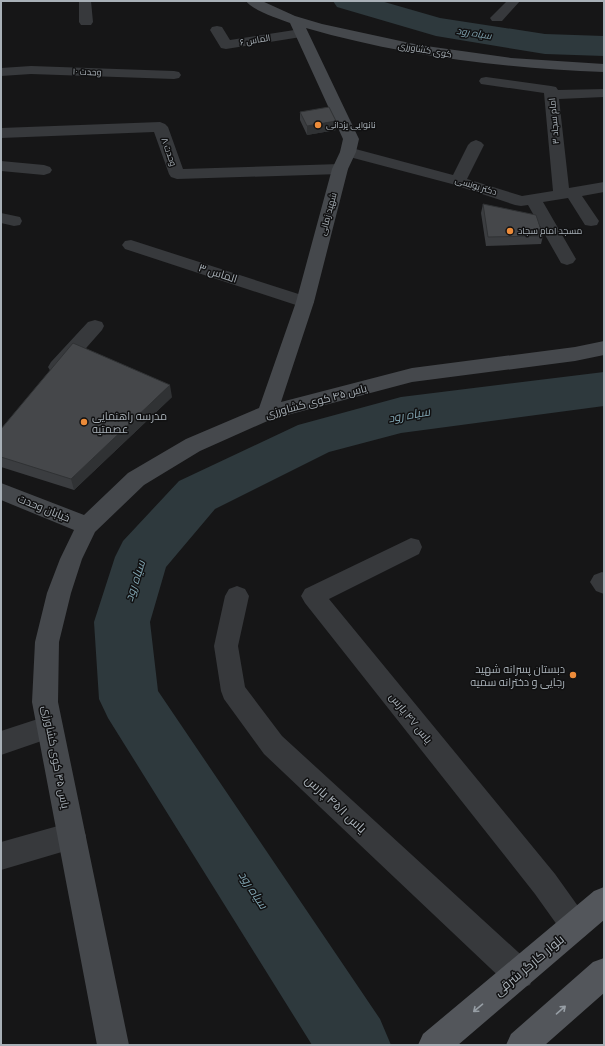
<svg xmlns="http://www.w3.org/2000/svg" width="605" height="1046" font-family="'Archivo Narrow',Cairo,sans-serif">
<style>
.lines{fill:none;stroke-linecap:round;stroke-linejoin:round}
.river{fill:#2e393d;fill-rule:evenodd}
.street{fill:#37393c;fill-rule:evenodd}
.secondary{fill:#45484c;fill-rule:evenodd}
.primary{fill:#53565b;fill-rule:evenodd}
.wall{fill:#3b3d40}
.shaded-wall{fill:#303234}
.building{fill:#45474a;stroke:#303234}
.oneway{stroke:#979ea5}
.poi-dot{fill:#ec8b39;stroke:#111112;stroke-width:1.5}
.labels{text-anchor:middle;dominant-baseline:central;stroke-width:3;stroke-linejoin:round;paint-order:stroke}
.far-street-label{font-size:9px;fill:#a8b0b7;stroke:#111112}
.far-poi-label{font-size:9px;fill:#a8b0b7;stroke:#111112;text-anchor:start}
.far-water-label{font-size:10px;font-style:italic;fill:#80a4b1;stroke:#111112}
.street-label{font-size:11px;fill:#a8b0b7;stroke:#111112}
.poi-label{font-size:11px;fill:#a8b0b7;stroke:#111112;text-anchor:start}
.water-label{font-size:12px;font-style:italic;fill:#80a4b1;stroke:#111112}
.near-street-label{font-size:13px;fill:#a8b0b7;stroke:#111112}
</style>
<rect width="100%" height="100%" fill="#161617"/>
<g class="lines">
<!-- river -->
<path class="river" d="M333 1H381L440 18 545 34 604 36V56L545 54 436 36 337 7Z
M604 372V406L401 433 329 452 215 509 166 567 150 622 158 691 380 1019 391 1045H312L108 718 99 699 94 622 115 557 123 541 179 481 298 425 401 397Z"/>
<!-- street -->
<path class="street" d="M79 1H91L93 22 91 25H81L79 22Z
M507 1H520L502 21H492L490 18Z
M217 26 222 27 230 40 301 29 306 30 308 33 306 36 301 37 226 49 221 48 210 30 212 27Z
M31 66 174 71 179 72 181 75 179 78 174 79 31 74 1 76V68Z
M486 77 551 86 556 87 558 90 604 89V97L559 99 569 188 604 182V192L582 196 599 221 597 225 591 226 585 225 568 198 543 202 576 259 573 263 567 265 561 263 528 205 521 206 515 205 452 184 342 155 340 152 342 149 348 147 453 175 468 145 471 142 476 140 481 142 484 145 467 179 522 196 553 191 544 93 481 84 479 81 481 78Z
M160 122 165 124 168 127 183 169 340 164 346 166 348 169 346 172 340 174 177 179 171 177 169 174 154 132 1 138V128Z
M1 161 44 165 50 167 52 170 50 173 44 175 1 171Z
M1 213 20 217 22 221 20 225 14 226 1 223Z
M131 240 311 298 314 302 311 306 305 308 299 306 125 249 122 245 125 241Z
M95 320 102 322 104 326 102 330 65 372 58 374 51 372 48 367 51 362 88 322Z
M411 538 419 540 422 547 419 554 329 599 555 874 585 916 589 926 585 936 575 940 565 936 535 894 305 603 301 596 305 589Z
M602 572 604 573V594L596 591 590 582 594 575Z
M237 586 245 589 249 596 238 646 245 687 282 736 530 963 534 974 530 985 519 989 508 985 264 754 224 699 221 691 214 646 225 596 229 589Z
M50 715 59 719 63 727 59 735 1 755V731Z
M72 822 82 826 86 836 82 846 1 870V842Z"/>
<!-- secondary -->
<path class="secondary" d="M246 1H262L295 16 322 24 419 45 511 58 604 64V72C503 68 403 56 306 28L359 139 356 152 348 169 314 302 281 402 412 368 575 347 604 341V355L575 361 412 382 272 419 200 451 144 485 95 532 82 559 71 593 59 642 58 702 129 1045H97L32 702 35 642 47 593 60 559 74 530 1 500V483L84 515 128 473 186 439 259 408 296 302 332 169 340 152 343 139 290 23C279 19 252 10 246 1Z"/>
<!-- primary -->
<path class="primary" d="M604 887V920L458 1045H418L423 1034 594 891Z
M604 958V993L545 1045H506L511 1034 593 962Z"/>
</g>
<!-- wall -->
<path class="wall" d="M300 112 336 130 307 135 300 120Z
M483 204 543 236 541 244 486 246 481 213Z
M172 397 74 490 1 467V429Z"/>
<!-- shaded-wall -->
<path class="shaded-wall" d="M336 121V130L307 135V126Z
M170 385 172 397 74 490 71 479Z"/>
<!-- building -->
<path class="building" d="M329 107 336 121 307 126 300 112Z
M483 204 536 215 543 236 488 237Z
M73 343 170 385 71 479 1 457V429Z"/>
<!-- one-way arrows -->
<defs><path id="oneway-shaft" d="M-6 0H5M1.5-3L5.5 0L1.5 3" fill="none" stroke-width="1.6" stroke-linecap="round" stroke-linejoin="round"/></defs>
<g class="oneway">
<use href="#oneway-shaft" transform="translate(478 1008) rotate(140)"/>
<use href="#oneway-shaft" transform="translate(561 1010) rotate(-41)"/>
</g>
<!-- markers -->
<g class="poi-dot">
<circle cx="318" cy="125" r="4"/>
<circle cx="510" cy="231" r="4"/>
<circle cx="84" cy="422" r="4"/>
<circle cx="573" cy="675" r="4"/>
</g>
<g class="labels">
<!-- far-street labels -->
<g class="far-street-label">
<text transform="translate(255 40) rotate(-9)">الماس ۶</text>
<text transform="translate(425 50) rotate(10)">کوی کشاورزی</text>
<text transform="translate(87 72) rotate(2)">وحدت ۱۰</text>
<text transform="translate(554 121) rotate(-95)">امام سجاد ۳</text>
<text transform="translate(169 152) rotate(71)">وحدت ۸</text>
<text transform="translate(476 186) rotate(17)">دکتر یونسی</text>
<text transform="translate(328 214) rotate(-75)">شهید زمانی</text>
</g>
<!-- far-poi labels -->
<g class="far-poi-label">
<text x="326" y="125">نانوایی یزدانی</text>
<text x="518" y="231">مسجد امام سجاد</text>
</g>
<!-- far-water labels -->
<g class="far-water-label">
<text transform="translate(474 33) rotate(9)">سیاه رود</text>
</g>
<!-- street labels -->
<g class="street-label">
<text transform="translate(218 273) rotate(18)">الماس ۳</text>
<text transform="translate(316 401) rotate(-15)">یاس ۴۵ کوی کشاورزی</text>
<text transform="translate(44 508) rotate(22)">خیابان وحدت</text>
<text transform="translate(411 718) rotate(51)">یاس ۴۷ پارس</text>
<text transform="translate(56 757) rotate(79)">یاس ۴۵ کوی کشاورزی</text>
</g>
<!-- poi labels -->
<g class="poi-label">
<text x="92" y="416">مدرسه راهنمایی<tspan x="92" dy="13">عصمتیه</tspan></text>
<text x="565" y="669" text-anchor="end">دبستان پسرانه شهید<tspan x="565" dy="13">رجایی و دخترانه سمیه</tspan></text>
</g>
<!-- water labels -->
<g class="water-label">
<text transform="translate(409 415) rotate(-10)">سیاه رود</text>
<text transform="translate(135 581) rotate(-72)">سیاه رود</text>
<text transform="translate(253 890) rotate(57)">سیاه رود</text>
</g>
<!-- near-street labels -->
<g class="near-street-label">
<text transform="translate(336 804) rotate(43)">یاس ۴۵/۱ پارس</text>
<text transform="translate(529 965) rotate(-40)">بلوار کارگر شرقی</text>
</g>
</g>
<!-- border -->
<rect width="605" height="1046" fill="none" stroke="#a8b0b7" stroke-width="4"/>
</svg>
